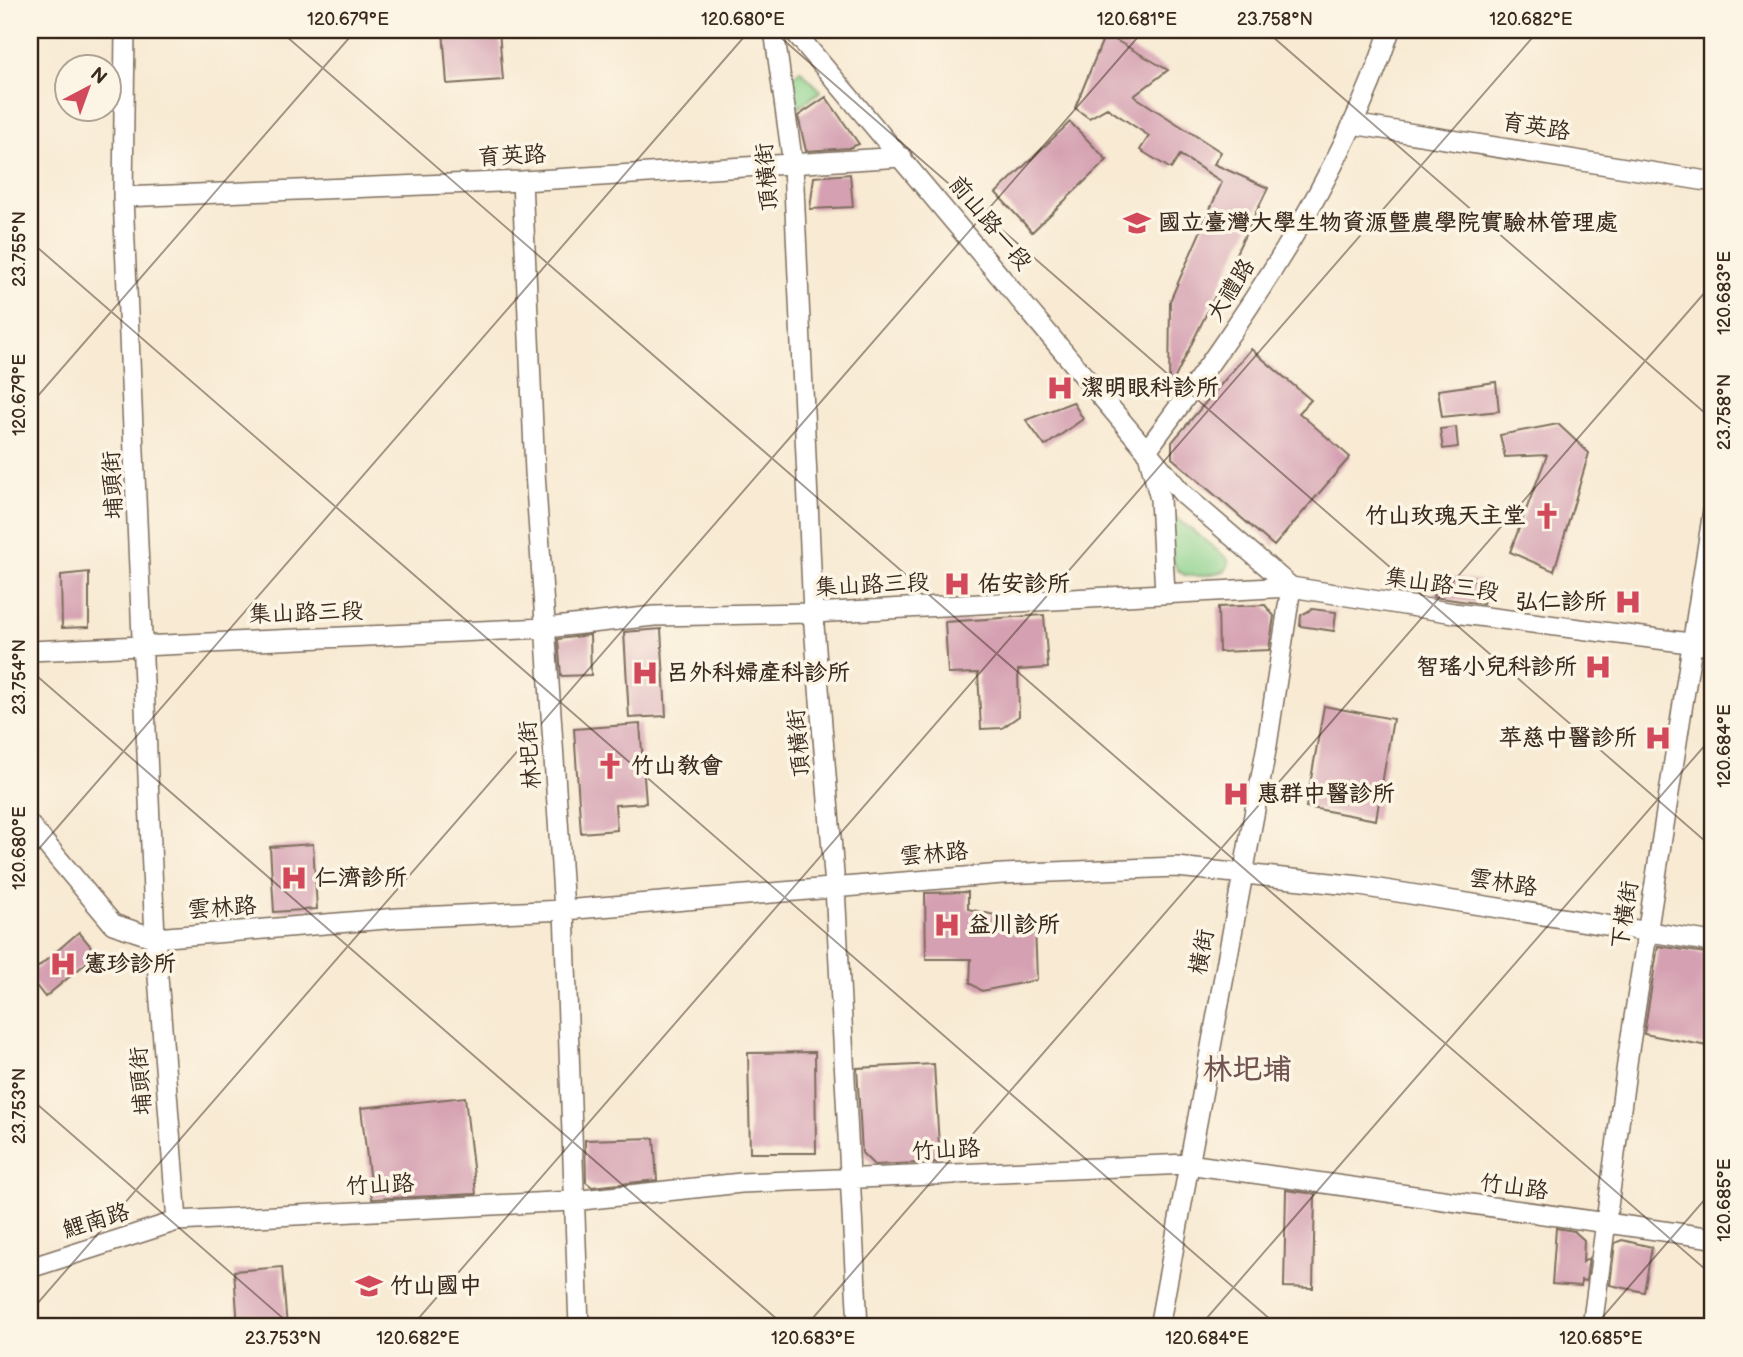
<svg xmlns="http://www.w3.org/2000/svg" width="1743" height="1357" font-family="'Balsamiq Sans','LXGW WenKai TC',sans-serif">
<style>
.green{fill:#89d18c;stroke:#627e55;stroke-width:2}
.building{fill:#d5a1b2}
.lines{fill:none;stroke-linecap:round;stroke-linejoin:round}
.minor-casing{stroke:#7d6d5d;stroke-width:22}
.minor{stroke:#fff;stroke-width:19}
.ticks{fill:none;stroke:#3b2a1e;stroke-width:2;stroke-opacity:0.45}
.labels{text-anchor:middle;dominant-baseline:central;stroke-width:7;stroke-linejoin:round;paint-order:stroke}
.street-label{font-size:23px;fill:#3b2a1e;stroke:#fcf5e5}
.poi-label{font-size:23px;font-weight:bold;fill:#3b2a1e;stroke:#fcf5e5;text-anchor:start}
.district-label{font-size:30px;font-weight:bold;fill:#715452;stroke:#fcf5e5}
.neatline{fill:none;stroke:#3b2a1e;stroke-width:2.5}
.ticks-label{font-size:18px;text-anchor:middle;fill:#3b2a1e}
</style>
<rect width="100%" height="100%" fill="#fcf5e5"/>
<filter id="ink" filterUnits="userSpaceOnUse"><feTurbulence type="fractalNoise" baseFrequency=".0143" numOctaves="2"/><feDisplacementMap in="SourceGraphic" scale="14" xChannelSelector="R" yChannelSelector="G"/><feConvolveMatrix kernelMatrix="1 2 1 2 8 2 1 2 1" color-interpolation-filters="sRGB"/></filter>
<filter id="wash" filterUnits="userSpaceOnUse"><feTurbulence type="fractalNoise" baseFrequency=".00686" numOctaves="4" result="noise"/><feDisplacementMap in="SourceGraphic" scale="28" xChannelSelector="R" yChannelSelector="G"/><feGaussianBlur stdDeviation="1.57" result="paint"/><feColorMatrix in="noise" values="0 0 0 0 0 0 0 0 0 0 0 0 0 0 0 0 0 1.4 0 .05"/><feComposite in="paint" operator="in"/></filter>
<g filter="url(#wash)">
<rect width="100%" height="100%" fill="#f8ead3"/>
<!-- green -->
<path class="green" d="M800 70 821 91 794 111 791 79Z
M1175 517 1227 558 1229 564 1225 571C1170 585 1171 570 1172 522Z"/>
<g id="blocks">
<!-- building -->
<path class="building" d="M443 30H499L503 80 447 84Z
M1105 34 1168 70 1134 96 1221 152 1214 164 1268 188 1169 390 1170 301 1222 182 1180 155 1171 169 1140 150 1149 136 1107 108 1089 118 1075 108Z
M826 97 859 144 849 148 806 151 798 116Z
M1070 122 1107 160 1032 232 996 193Z
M850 174 853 207 810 209 814 177Z
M1251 349 1311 400 1299 413 1350 457 1274 546 1172 458V442Z
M1496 382 1499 411 1442 417 1438 390Z
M1073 402 1083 419 1045 446 1026 420Z
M1558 424 1589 453 1554 571 1510 552 1547 455 1505 457 1500 435Z
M1456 427 1458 447 1443 449 1440 429Z
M89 572V627L62 628 61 575Z
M1437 574 1486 582 1483 604 1433 597Z
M1265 605 1274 616 1269 650 1219 652 1218 607Z
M1312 609 1336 612 1334 631 1300 626 1301 615Z
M1044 615 1048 668 1018 670 1019 716 1002 728 981 729 978 673 948 674 945 622Z
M661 629 666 716 629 718 624 632Z
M590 635 591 675 561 676 558 639Z
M1324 706 1393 719 1376 820 1306 807Z
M640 724 646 803 615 805 617 830 581 833 574 729Z
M313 844 317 909 274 912 270 847Z
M968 892V909L1035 924 1037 980 982 991 970 983 971 959H926L925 893Z
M79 932 97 954 45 997 30 978V974Z
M1658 946 1713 954V1047L1644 1034Z
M815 1052 816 1153H750L748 1053Z
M934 1064 940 1162 874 1165 862 1153 857 1068Z
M465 1097 476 1194 372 1199 361 1108Z
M654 1138 657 1180 592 1187 586 1182 585 1140Z
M1286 1190 1315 1194 1313 1288 1284 1287Z
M1556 1228 1574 1231 1584 1240 1583 1262 1589 1258 1586 1281 1581 1280V1286L1552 1284Z
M1622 1240 1652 1247 1644 1292 1610 1285 1615 1243Z
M282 1267 287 1327H238L234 1271Z"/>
</g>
</g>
<g filter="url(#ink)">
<use href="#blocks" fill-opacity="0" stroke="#7d6d5d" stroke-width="2"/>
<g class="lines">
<defs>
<path id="minor" d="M125 30 123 197 155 938 398 918 564 910 1002 874 1177 867 1360 886 1713 942
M774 30 793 165 813 613 835 887 858 1327
M793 30 1183 494 1291 587 1267 745 1159 1327
M1352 124 1713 182
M522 181 535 472 564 910 579 1327
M123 197 522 181 902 157
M1165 593 1160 499 1147 450C1243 320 1339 185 1390 30
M30 651 546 628 654 616 813 613 1291 587 1454 613 1713 646
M30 825 113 924 155 938 177 1221
M30 1268 177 1221 572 1201 741 1183 1188 1164 1713 1238
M1592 1327 1628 1056 1713 511"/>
</defs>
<!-- minor casing -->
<use href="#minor" class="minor-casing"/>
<!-- minor -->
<use href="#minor" class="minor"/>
</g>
</g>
<!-- ticks -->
<path class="ticks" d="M279 30 1713 1276M772 30 1713 848M1265 30 1713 420M30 241 1279 1327M30 405 356 30M30 670 786 1327M30 859 750 30M30 1098 293 1327M30 1312 1144 30M411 1327 1539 30M805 1327 1713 283M1199 1327 1713 736M1594 1327 1713 1190"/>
<!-- icons -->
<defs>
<symbol id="university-bare" viewBox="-9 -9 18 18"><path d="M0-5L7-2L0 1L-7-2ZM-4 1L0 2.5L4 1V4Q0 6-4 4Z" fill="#d1495b" stroke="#fcf5e5" stroke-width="2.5" paint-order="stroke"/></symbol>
<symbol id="hospital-bare" viewBox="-9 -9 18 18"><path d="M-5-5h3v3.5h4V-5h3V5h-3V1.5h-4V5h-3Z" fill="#d1495b" stroke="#fcf5e5" stroke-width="2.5" paint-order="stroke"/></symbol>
<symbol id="church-bare" viewBox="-9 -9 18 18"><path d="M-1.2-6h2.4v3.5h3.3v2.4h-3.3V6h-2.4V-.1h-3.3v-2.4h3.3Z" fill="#d1495b" stroke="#fcf5e5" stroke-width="2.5" paint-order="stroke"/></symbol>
<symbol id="school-bare" viewBox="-9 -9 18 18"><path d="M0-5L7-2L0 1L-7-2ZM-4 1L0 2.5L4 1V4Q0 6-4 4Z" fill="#d1495b" stroke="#fcf5e5" stroke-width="2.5" paint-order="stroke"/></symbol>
</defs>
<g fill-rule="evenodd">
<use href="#university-bare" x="1118" y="204" width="38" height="38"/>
<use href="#hospital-bare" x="1041" y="369" width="38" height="38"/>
<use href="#church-bare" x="1528" y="497" width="38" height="38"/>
<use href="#hospital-bare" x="938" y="565" width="38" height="38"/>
<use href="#hospital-bare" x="1609" y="583" width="38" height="38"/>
<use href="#hospital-bare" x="1579" y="648" width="38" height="38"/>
<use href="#hospital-bare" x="626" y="654" width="38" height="38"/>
<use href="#hospital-bare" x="1639" y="719" width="38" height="38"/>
<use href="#church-bare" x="591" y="747" width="38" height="38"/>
<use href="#hospital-bare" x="1217" y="775" width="38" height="38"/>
<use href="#hospital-bare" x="275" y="859" width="38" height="38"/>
<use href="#hospital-bare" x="928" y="906" width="38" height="38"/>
<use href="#hospital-bare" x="44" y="945" width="38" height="38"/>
<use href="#school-bare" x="350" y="1267" width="38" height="38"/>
</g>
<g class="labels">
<!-- street labels -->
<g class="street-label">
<text transform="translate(1536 127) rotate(9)">育英路</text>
<text transform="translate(512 156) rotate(-3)">育英路</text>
<text transform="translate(767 177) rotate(-95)">頂橫街</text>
<text transform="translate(990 223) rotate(50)">前山路一段</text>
<text transform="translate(1231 290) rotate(-58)">大禮路</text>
<text transform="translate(113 485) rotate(-93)">埔頭街</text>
<text transform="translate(872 585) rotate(-3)">集山路三段</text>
<text transform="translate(1442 585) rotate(8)">集山路三段</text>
<text transform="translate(306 613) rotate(-2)">集山路三段</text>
<text transform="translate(799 743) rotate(-95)">頂橫街</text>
<text transform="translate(530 755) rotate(-94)">林圯街</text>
<text transform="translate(934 854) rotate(-5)">雲林路</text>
<text transform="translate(1503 883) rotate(9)">雲林路</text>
<text transform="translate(222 908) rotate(-4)">雲林路</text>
<text transform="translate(1625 915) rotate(-81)">下橫街</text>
<text transform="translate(1202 952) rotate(-79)">橫街</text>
<text transform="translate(141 1081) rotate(-94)">埔頭街</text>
<text transform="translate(946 1150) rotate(-3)">竹山路</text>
<text transform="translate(380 1185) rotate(-3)">竹山路</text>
<text transform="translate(1514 1187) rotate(8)">竹山路</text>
<text transform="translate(96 1221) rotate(-17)">鯉南路</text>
</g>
<!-- poi labels -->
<g class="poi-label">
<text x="1158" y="223">國立臺灣大學生物資源暨農學院實驗林管理處</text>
<text x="1081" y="388">潔明眼科診所</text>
<text x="1526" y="516" text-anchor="end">竹山玫瑰天主堂</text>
<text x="978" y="584">佑安診所</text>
<text x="1607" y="602" text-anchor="end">弘仁診所</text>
<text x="1577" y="667" text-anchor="end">智瑤小兒科診所</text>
<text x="666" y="673">呂外科婦產科診所</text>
<text x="1637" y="738" text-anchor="end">苹慈中醫診所</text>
<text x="631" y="766">竹山教會</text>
<text x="1257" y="794">惠群中醫診所</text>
<text x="315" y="878">仁濟診所</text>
<text x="968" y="925">益川診所</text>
<text x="84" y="964">憲珍診所</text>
<text x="390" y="1286">竹山國中</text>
</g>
<!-- district labels -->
<g class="district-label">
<text x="1247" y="1070">林圯埔</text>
</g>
</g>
<!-- margin -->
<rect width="1743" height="1357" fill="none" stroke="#fcf5e5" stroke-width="77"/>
<!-- north arrow -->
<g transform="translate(88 88) rotate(41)"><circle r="33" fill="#fcf5e5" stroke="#afa495" stroke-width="2"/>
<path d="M0-5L12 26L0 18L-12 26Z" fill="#d1495b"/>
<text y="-10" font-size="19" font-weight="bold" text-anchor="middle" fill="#3b2a1e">N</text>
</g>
<rect x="38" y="38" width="1666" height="1280" class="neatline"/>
<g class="ticks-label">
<text x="348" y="25">120.679°E</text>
<text x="743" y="25">120.680°E</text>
<text x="1137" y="25">120.681°E</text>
<text x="1275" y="25">23.758°N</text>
<text x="1531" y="25">120.682°E</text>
<text transform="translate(19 249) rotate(-90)" y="6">23.755°N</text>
<text transform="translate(1724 293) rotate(-90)" y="6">120.683°E</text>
<text transform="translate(19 395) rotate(-90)" y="6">120.679°E</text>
<text transform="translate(1724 412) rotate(-90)" y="6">23.758°N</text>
<text transform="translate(19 677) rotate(-90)" y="6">23.754°N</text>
<text transform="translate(1724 746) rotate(-90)" y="6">120.684°E</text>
<text transform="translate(19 848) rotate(-90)" y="6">120.680°E</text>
<text transform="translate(19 1106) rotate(-90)" y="6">23.753°N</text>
<text transform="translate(1724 1200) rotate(-90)" y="6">120.685°E</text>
<text x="283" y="1344">23.753°N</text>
<text x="418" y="1344">120.682°E</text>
<text x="813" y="1344">120.683°E</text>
<text x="1207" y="1344">120.684°E</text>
<text x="1601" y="1344">120.685°E</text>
</g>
</svg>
